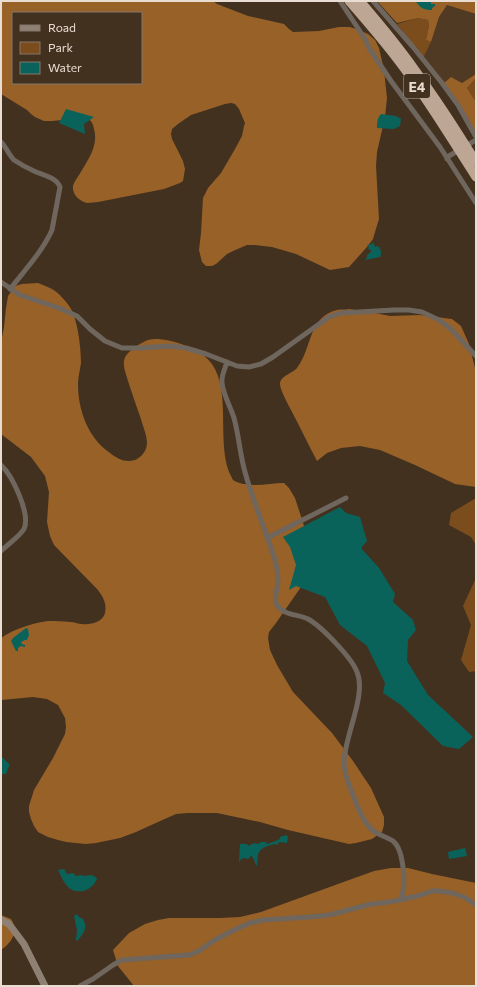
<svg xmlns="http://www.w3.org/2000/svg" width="477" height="987" font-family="Commissioner,sans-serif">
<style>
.built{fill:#513a24}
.green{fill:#7b4d1d}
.forest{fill:#986128;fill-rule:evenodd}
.water{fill:#0a635b}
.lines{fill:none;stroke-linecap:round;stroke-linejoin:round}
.street{stroke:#6f665e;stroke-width:5}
.secondary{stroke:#8f8074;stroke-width:7}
.highway{stroke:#bda794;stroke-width:9}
.labels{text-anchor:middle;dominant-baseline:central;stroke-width:4;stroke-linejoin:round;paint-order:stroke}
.shield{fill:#433120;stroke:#b7a99d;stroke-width:1}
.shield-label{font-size:14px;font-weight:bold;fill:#e9ddd3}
</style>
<rect width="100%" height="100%" fill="#433120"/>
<!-- built -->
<path class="built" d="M447 5 476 14V74L462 83 451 77 444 83 423 58 431 42 439 17Z"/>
<!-- green -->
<path class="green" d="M418 18 428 20 429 26 426 40 431 42 423 58 397 24Z
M476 78V102L467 88Z
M476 498V545L471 537 449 525 451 513Z
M476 578V671L469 672 461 660 471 625 463 606Z"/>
<!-- forest -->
<path class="forest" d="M1 1H213L217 4 248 16 284 24 289 29 293 32 319 31 339 27H350L359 30 368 34 375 40 379 48 384 70 387 98 385 117 377 152 376 166 379 219 375 232 373 239 367 247 349 267 330 270 296 254 272 247 255 245H247L233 251 227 254 216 264 212 266H206L202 262 199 250 201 233 203 198 208 188 221 173 235 149 242 136 244 126 245 123 239 109 235 104 231 103 225 104 191 115 178 124 172 129 171 134 172 139 183 161 185 169 183 181 180 183 164 189 98 202C95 202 91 203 88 203 80 202 72 195 73 186 74 182 77 178 79 175 87 161 99 146 94 129 93 124 92 121 88 119L62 120 52 121H44L35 117 31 114 27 110 1 94ZM13 13H141V83H13Z
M377 1H476V14L447 5 439 17 431 42 426 40 429 26 428 20 418 18 397 23Z
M476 74V78L467 88 476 102V133L444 83 451 77 462 83Z
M38 283C43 285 48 287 52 289 59 293 67 302 71 309 78 322 81 348 81 363 80 370 78 377 78 384 78 410 88 438 110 453 118 459 125 463 135 460 142 457 147 450 147 443 147 435 143 427 141 419 137 408 133 396 129 384 127 377 123 368 124 361 125 355 129 352 133 349 139 344 147 339 155 339 173 339 201 349 212 364 231 392 217 440 229 472 230 474 232 478 233 480 236 482 242 484 245 484 258 487 271 483 284 483L289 488 295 498 306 532 310 574 276 623 269 632 268 638 270 650 277 665 293 692 332 733 353 761 371 788 384 817V825L382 832 372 839 356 843 349 844 288 830 260 822 217 813H187L176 814 158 822 136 832 120 838 96 843 86 844 66 842 58 840 48 837 38 832 34 826 31 819 29 812V806L34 790 53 758 65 734 66 727 65 718 58 705 47 699 33 697 1 700V638C14 629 32 623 48 621 55 621 63 621 70 622 74 622 78 624 82 624 91 625 103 622 105 613 107 603 103 597 98 590L54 545 50 536 47 522 49 492 45 476 31 457 1 434V343L4 327 6 308 8 296 15 286 22 284Z
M349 309 370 312 390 316 420 315 452 319 461 326 469 344 475 368 476 377V487L455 484 415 465 380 450 360 446 341 448 327 453 317 461C308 444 300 427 291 410 288 404 280 390 280 384 280 376 293 373 297 368 312 349 308 317 337 310 341 309 345 310 349 309Z
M391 868H408L432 874 476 883V986H134L118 966 113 950 129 933 145 924 158 920 169 918H220L240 917 261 912 349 880 374 871Z
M1 915 11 919C19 932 12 942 1 950Z"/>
<!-- water -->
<path class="water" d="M416 1H431V4H435V6L432 8V10C423 10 421 8 416 2Z
M66 109 94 117 84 124 85 134 59 123Z
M381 114 396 116 401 119 400 126 394 129 377 128C377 123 377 118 381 114Z
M373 242 375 247 378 246C381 249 382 254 380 257L365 260 367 257V255L371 252V250L368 249 369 247 367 245 372 244Z
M340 507 346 513 360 517 367 541 361 548 379 568 395 594 393 602 413 620 416 630 408 640 407 661 428 695 473 737 459 749 443 746 401 705 383 693 385 683 367 646 340 625 325 597 296 586 289 590 296 565 290 547 283 537Z
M26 628 28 629 29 635 27 640H25L21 642 22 644 25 645V647L21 646 18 648V651H16L11 641 13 638Z
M1 756 10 765 8 768 6 774H1Z
M286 835 288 837 287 843 279 842 277 845 275 844C270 845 262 847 259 852 257 855 258 861 257 866L255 864V862L252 856 249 857 250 858 248 859 245 858 241 859 239 863 240 844H247L248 846 254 843 258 844 261 842H266L267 844 276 841 280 839V837Z
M465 848 467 856 449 859 448 852Z
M64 869 67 874 73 873 76 876 82 875 84 876C90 875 94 874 97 879 93 890 77 896 68 887 64 883 61 876 58 870Z
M77 914 79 917 83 919C88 928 84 933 77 941L76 940 77 930 74 916Z"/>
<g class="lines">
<!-- street -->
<path class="street" d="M340 1 365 39 369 48 391 81 440 147 476 203
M373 1 413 47 442 83 458 105 476 137
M1 142C6 147 9 155 14 160 20 164 27 168 34 171 42 175 56 177 60 187L52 230C42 252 25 270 10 289
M447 159 449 156 476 140
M1 282 20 295 59 308 77 316 90 329 105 341 122 348H140L171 346 186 348 206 354 237 366 249 367 261 364 273 357 329 317 341 313 394 310H409L422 312 439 320 451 329 476 356
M227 362C225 369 221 376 222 383 223 394 231 408 234 418 239 436 240 455 245 472 253 502 266 531 275 560 277 567 278 574 278 581 278 588 273 599 277 605 284 616 299 614 308 619 321 626 352 658 357 672 367 695 344 737 344 763 344 773 348 783 352 792 356 804 361 818 370 828 376 835 386 836 393 841 404 850 407 888 400 900
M1 465C12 475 31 514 24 529 19 537 8 544 1 551
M267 538 346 498
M80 986 93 979 113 965 122 960 189 955 199 951 213 941 232 931 250 923 263 920 309 917 329 915 371 904 382 903 400 900 421 895 432 891H439L452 893 466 898 476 905"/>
<!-- secondary -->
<path class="secondary" d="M1 920 9 924 24 944 45 986"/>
<!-- highway -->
<path class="highway" d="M349 1C370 25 391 49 409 75 433 108 454 143 476 177
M360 1C379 23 398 46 415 70 437 100 457 131 476 162"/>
</g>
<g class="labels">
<!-- shield labels -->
<rect class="shield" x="404" y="74" width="26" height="24" rx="3"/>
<g class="shield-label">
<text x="417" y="86">E4</text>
</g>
</g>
<!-- border -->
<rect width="477" height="987" fill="none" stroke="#e9ddd3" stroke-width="4"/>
<!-- legend -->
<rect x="12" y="12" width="130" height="72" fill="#433120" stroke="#857668"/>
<rect x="20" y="25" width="20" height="6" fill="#8f8074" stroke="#857668"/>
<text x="48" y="32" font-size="12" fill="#e9ddd3">Road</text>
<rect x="20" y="42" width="20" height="12" fill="#7b4d1d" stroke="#857668"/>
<text x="48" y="52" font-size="12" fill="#e9ddd3">Park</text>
<rect x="20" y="62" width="20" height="12" fill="#0a635b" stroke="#857668"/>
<text x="48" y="72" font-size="12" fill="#e9ddd3">Water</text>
</svg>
